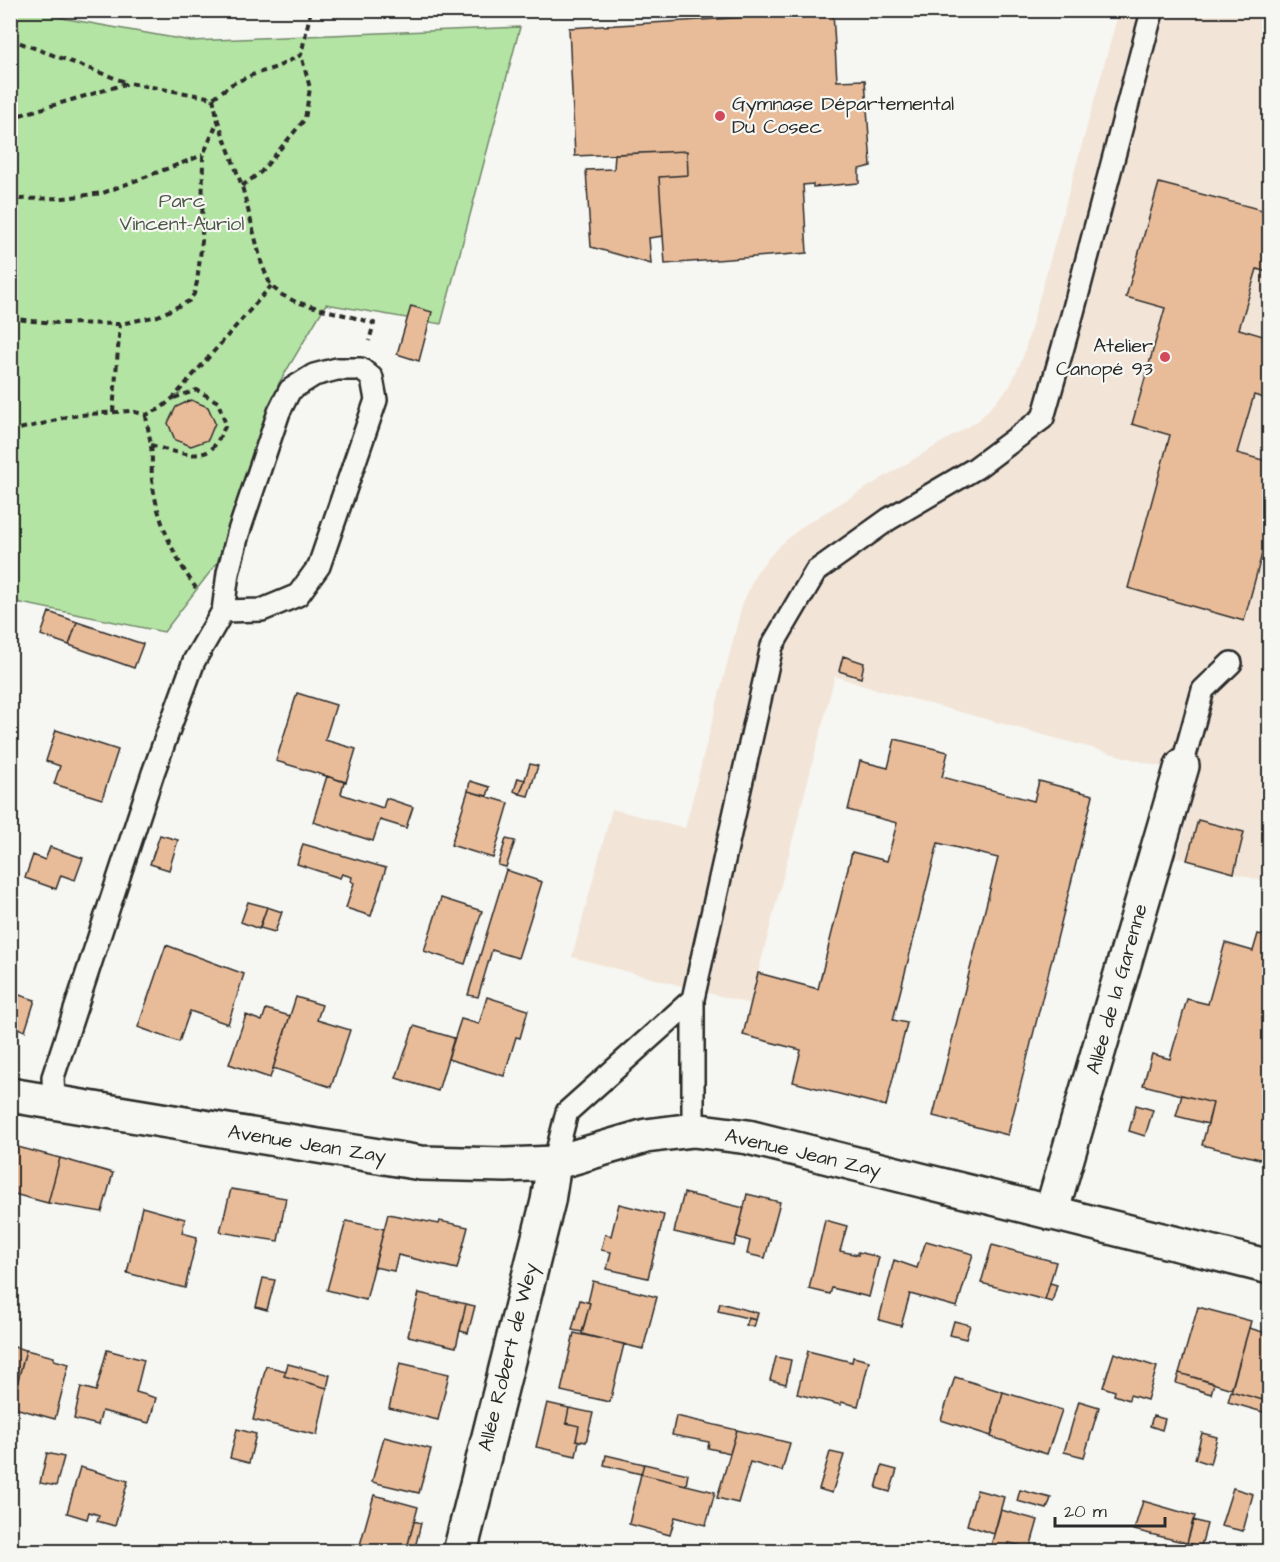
<svg xmlns="http://www.w3.org/2000/svg" width="1280" height="1562" font-family="'Architects Daughter',sans-serif">
<style>
.built{fill:#f2e5d7}
.green{fill:#b4e4a4;stroke:#708868;stroke-width:1.5}
.building{fill:#e9bc99;stroke:#2b2b2b;stroke-width:1.5}
.lines{fill:none;stroke-linecap:round;stroke-linejoin:round}
.service-casing{stroke:#2b2b2b;stroke-width:26}
.minor-casing{stroke:#2b2b2b;stroke-width:38}
.path{stroke:#2b2b2b;stroke-width:4;stroke-dasharray:6 4.5;stroke-linecap:butt}
.service{stroke:#f6f6f2;stroke-width:21}
.minor{stroke:#f6f6f2;stroke-width:33}
.poi-dot{fill:#d1495b;stroke:#f6f6f2;stroke-width:2}
.labels{text-anchor:middle;dominant-baseline:central;stroke-width:4.5;stroke-linejoin:round;paint-order:stroke}
.poi-label{font-size:20px;fill:#2b2b2b;stroke:#f6f6f2;text-anchor:start}
.park-label{font-size:20px;fill:#4d5949;stroke:#f6f6f2}
.street-label{font-size:20px;fill:#2b2b2b;stroke:#f6f6f2}
</style>
<rect width="100%" height="100%" fill="#f6f6f2"/>
<filter id="ink" filterUnits="userSpaceOnUse"><feTurbulence type="fractalNoise" baseFrequency=".0167" numOctaves="2"/><feDisplacementMap in="SourceGraphic" scale="12" xChannelSelector="R" yChannelSelector="G"/><feConvolveMatrix kernelMatrix="1 2 1 2 8 2 1 2 1" color-interpolation-filters="sRGB"/></filter>
<g filter="url(#ink)">
<!-- built -->
<path class="built" d="M1119 11H1269V883L1177 857 1198 777 864 686 835 676 750 1004 572 957 612 809 685 828 742 605 756 573 778 547 803 526 979 420 1010 386 1023 357Z"/>
<!-- green -->
<path class="green" d="M10 11H40L67 19 191 41 520 27 441 324 326 304 279 383 217 563 164 632 11 601Z"/>
<!-- building -->
<path class="building" d="M833 12 837 81 865 80 871 166 859 169V183L813 187V184L803 185 807 253 665 264 659 177 688 175 687 151 575 156 569 28Z
M687 151 688 175 659 177 663 236 649 238 651 264 591 247 586 170 614 169 615 154Z
M1159 183 1270 212V273L1257 269 1239 329 1270 338V400L1254 395 1237 453 1270 462V524L1244 621 1128 588 1170 435 1132 424 1165 308 1126 297Z
M411 306 432 312 419 361 397 354Z
M191 400 208 407 215 423 208 440 191 446 175 440 168 423 176 407Z
M49 612 77 622 69 645 41 635Z
M77 622 143 644 134 668 69 645Z
M843 656 864 663 861 678 839 671Z
M297 693 336 705 325 740 356 749 346 782 276 761Z
M56 730 118 750 102 799 54 784 60 766 46 761Z
M895 739 948 752 942 777 1034 801 1039 781 1093 795 1008 1135 933 1116 998 858 938 843 893 1020 907 1023 886 1106 793 1082 801 1050 743 1035 758 973 818 989 852 852 887 861 897 823 848 810 860 761 888 768Z
M530 764 538 766 528 796 520 794Z
M327 776 344 782 341 794 383 808 386 798 413 807 406 828 380 820 373 841 313 822Z
M518 778 525 780 520 794 514 791Z
M470 781 490 787 487 796 468 791Z
M468 791 509 803 493 858 451 845Z
M1198 820 1244 832 1234 873 1187 860Z
M160 835 178 840 169 870 150 864Z
M506 839 515 841 506 867 498 865Z
M303 844 386 868 371 916 346 908 354 883 351 881 352 877 342 874 340 878 297 864Z
M50 847 83 858 75 880 61 875 56 889 25 878 33 855 45 860Z
M506 870 542 882 518 958 492 950 478 997 468 995Z
M441 898 482 911 465 964 424 951Z
M248 902 267 907 259 929 241 922Z
M267 907 282 912 275 932 260 928Z
M1258 934 1270 937V1141L1264 1160 1202 1145 1213 1103 1143 1085 1152 1054 1170 1059 1187 999 1208 1004 1225 943 1253 951Z
M166 945 244 974 228 1024 190 1011 179 1042 138 1027Z
M10 992 35 1000 25 1031 10 1025Z
M296 997 322 1005 317 1020 350 1030 331 1087 273 1068Z
M487 997 528 1010 520 1038 516 1037 504 1076 448 1059 461 1019 479 1024Z
M266 1009 290 1016 270 1078 229 1064 246 1015 262 1021Z
M414 1026 454 1038 438 1091 396 1078Z
M1182 1095 1213 1103 1208 1124 1176 1116Z
M1136 1105 1153 1110 1145 1136 1129 1131Z
M10 1145 60 1158 48 1203 10 1193Z
M60 1158 113 1173 102 1212 48 1203Z
M231 1189 286 1198 278 1241 220 1232Z
M684 1193 744 1208 734 1246 674 1232Z
M747 1194 780 1202 765 1258 747 1254 750 1241 737 1237Z
M619 1204 664 1215 648 1278 607 1269 611 1252 601 1250 605 1234 611 1236Z
M142 1207 185 1219 182 1233 197 1237 185 1288 127 1273Z
M388 1214 439 1224 440 1221 468 1227 457 1269 398 1255 394 1271 374 1267Z
M825 1220 847 1226 840 1251 858 1255V1252L879 1257 869 1297 832 1288 830 1294 809 1289Z
M346 1221 384 1229 366 1300 327 1290Z
M926 1241 973 1254 957 1307 910 1294 901 1326 879 1320 894 1260 917 1268Z
M992 1245 1056 1262 1045 1300 981 1283Z
M263 1278 275 1280 267 1310 256 1307Z
M593 1281 657 1297 643 1349 582 1334 590 1303 588 1302Z
M1050 1283 1057 1285 1052 1302 1045 1300Z
M419 1293 466 1304 456 1347 408 1336Z
M580 1300 590 1303 582 1332 572 1330Z
M720 1303 758 1313 756 1320 718 1311Z
M466 1304 475 1306 468 1333 460 1331Z
M1198 1307 1251 1321 1232 1389 1179 1373Z
M749 1318 756 1320 754 1327 746 1325Z
M954 1321 970 1325 966 1339 950 1335Z
M1249 1328 1270 1334V1402L1231 1391Z
M574 1333 624 1344 610 1402 561 1391Z
M10 1346 26 1350 11 1407H10Z
M26 1350 54 1357V1360L69 1364 55 1419 11 1407Z
M107 1350 144 1360 136 1392 156 1398 149 1423 102 1411 98 1425 74 1419 81 1387 96 1391Z
M808 1351 852 1362 853 1357 869 1361 858 1406 841 1402V1405L797 1394Z
M1114 1353 1157 1367 1147 1400 1130 1395 1129 1400 1114 1395 1115 1391 1103 1387Z
M776 1357 791 1360 786 1384 770 1380Z
M400 1363 449 1374 438 1420 389 1408Z
M288 1364 330 1375 327 1388 284 1376Z
M266 1366 286 1371 284 1376 327 1388 317 1435 253 1420Z
M1179 1373 1214 1383 1211 1394 1176 1383Z
M955 1377 1003 1392 991 1436 941 1420Z
M1231 1391 1270 1402V1414L1228 1402Z
M1003 1392 1062 1410 1047 1454 991 1437Z
M1079 1401 1099 1407 1084 1457 1064 1452Z
M547 1403 569 1408 566 1423 579 1426 576 1440 579 1441 576 1456 536 1447Z
M569 1408 593 1413 586 1442 576 1440 579 1426 566 1423Z
M676 1416 737 1430 730 1453 708 1448 709 1442 672 1435Z
M1153 1416 1165 1419 1162 1430 1150 1426Z
M237 1429 256 1434 249 1463 230 1458Z
M737 1430 790 1443 782 1471 750 1462 738 1503 717 1498Z
M1202 1433 1217 1437 1210 1464 1195 1459Z
M384 1437 431 1449 419 1493 372 1482Z
M830 1452 844 1455 832 1493 819 1489Z
M47 1453 64 1457 56 1486 40 1483Z
M606 1455 644 1464 641 1474 604 1465Z
M644 1464 688 1474 686 1485 641 1474Z
M882 1466 897 1470 890 1492 876 1488Z
M80 1467 128 1481 115 1526 97 1521 99 1515 89 1512 87 1519 67 1513Z
M641 1474 715 1492 706 1525 675 1517 670 1535 629 1524Z
M1233 1488 1253 1494 1243 1531 1221 1526Z
M977 1490 1004 1497 994 1534 967 1525Z
M1020 1490 1051 1498 1047 1509 1017 1501Z
M374 1495 418 1507 406 1552H386L360 1545Z
M1143 1501 1195 1516 1187 1543 1134 1530Z
M1001 1510 1038 1520 1030 1548 1009 1543 1006 1552 990 1549Z
M1193 1520 1207 1524 1201 1546 1187 1543Z
M414 1521 421 1523 414 1552H406Z
M1187 1543 1201 1546 1223 1552H1184Z"/>
<g class="lines">
<defs>
<path id="service" d="M1182 766 1203 690 1231 663
M54 1103 53 1077 153 773 194 661 223 611 228 573 238 534 279 412 290 390 314 375 337 369H361L372 378 376 400 319 566 298 595 262 610 223 611
M693 1130V999
M554 1163 567 1112 693 999 772 646 816 571 889 519 976 468 1043 418 1073 312 1149 23 1153 10"/>
<path id="minor" d="M10 1095 421 1163 506 1165 554 1163 646 1136 693 1130 748 1137 1270 1267
M1051 1213 1182 766
M460 1552 548 1201 554 1163"/>
</defs>
<!-- service casing -->
<use href="#service" class="service-casing"/>
<!-- minor casing -->
<use href="#minor" class="minor-casing"/>
<!-- path -->
<path class="path" d="M10 39 128 83
M213 98 218 121 242 186 262 265 271 286 282 295 296 302 374 323 369 341
M10 118 129 83 213 98 232 84 252 75 277 67 301 55 311 10
M242 186 261 172 305 119 310 88 301 55
M10 195 20 199 64 198 103 193 203 155
M10 318 32 321 58 323 120 324 158 316 189 301 194 294 197 282 202 241 203 155 218 121
M113 412 120 324
M146 415C147 426 150 436 151 447 153 458 151 469 152 480 157 519 173 556 196 588
M10 431 46 423 66 417 90 414 131 411 146 415 160 409 173 398 271 286
M151 445C168 450 202 463 214 446 219 440 222 432 226 425L218 402 197 390 174 398"/>
<!-- service -->
<use href="#service" class="service"/>
<!-- minor -->
<use href="#minor" class="minor"/>
</g>
</g>
<!-- markers -->
<g class="poi-dot">
<circle cx="720" cy="116" r="6"/>
<circle cx="1165" cy="357" r="6"/>
</g>
<g class="labels">
<!-- poi labels -->
<g class="poi-label">
<text x="732" y="104">Gymnase Départemental<tspan x="732" dy="23">Du Cosec</tspan></text>
<text x="1153" y="346" text-anchor="end">Atelier<tspan x="1153" dy="23">Canopé 93</tspan></text>
</g>
<!-- park labels -->
<g class="park-label">
<text x="182" y="201">Parc<tspan x="182" dy="23">Vincent-Auriol</tspan></text>
</g>
<!-- street labels -->
<g class="street-label">
<text transform="translate(1117 989) rotate(-74)">Allée de la Garenne</text>
<text transform="translate(307 1144) rotate(9)">Avenue Jean Zay</text>
<text transform="translate(803 1153) rotate(13)">Avenue Jean Zay</text>
<text transform="translate(508 1357) rotate(-76)">Allée Robert de Wey</text>
</g>
</g>
<!-- margin -->
<rect width="1280" height="1562" fill="none" stroke="#f6f6f2" stroke-width="36"/>
<rect x="18" y="18" width="1244" height="1526" fill="none" stroke="#2b2b2b" stroke-width="2" filter="url(#ink)"/>
<!-- scale -->
<path d="M1055 1517v9h110v-9" fill="none" stroke="#2b2b2b" stroke-width="3"/>
<text x="1064" y="1517" font-size="18" fill="#2b2b2b" stroke="#f6f6f2" stroke-width="4.5" paint-order="stroke">20 m</text>
</svg>
